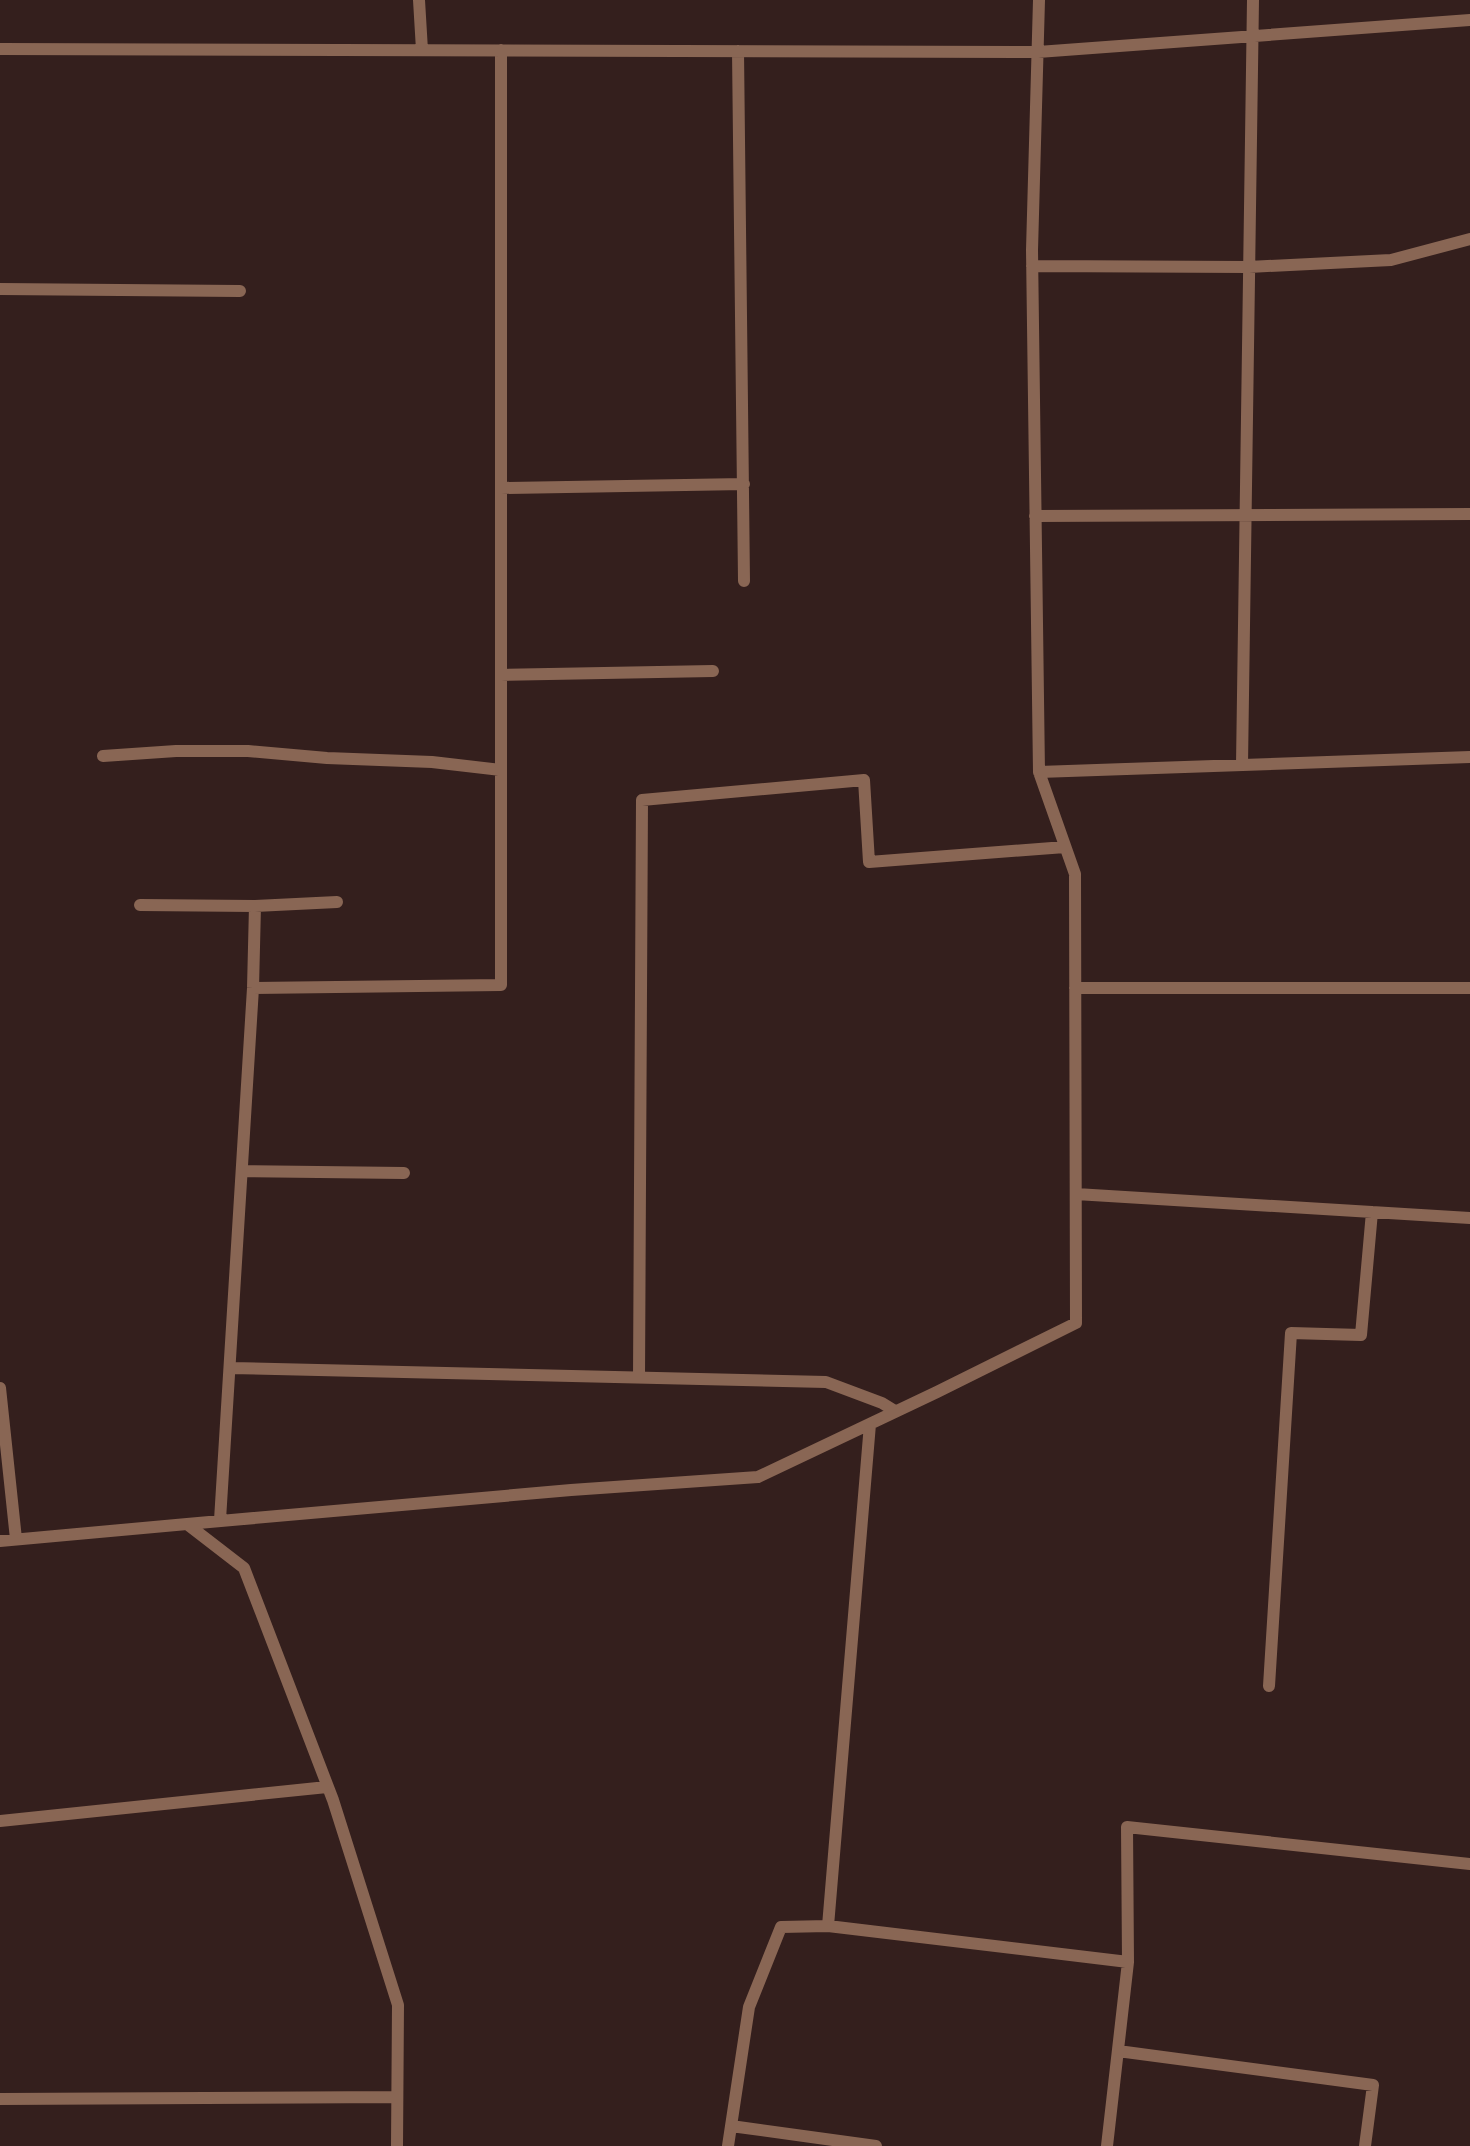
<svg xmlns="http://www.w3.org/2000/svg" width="1470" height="2146" font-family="Rubik,sans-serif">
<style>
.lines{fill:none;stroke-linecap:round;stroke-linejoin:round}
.street{stroke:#896654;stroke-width:12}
</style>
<rect width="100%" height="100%" fill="#341f1d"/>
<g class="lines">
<!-- street -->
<path class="street" d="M419 0 422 50
M0 49 1038 52 1470 20
M738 51 744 581
M1032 266 1249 267 1391 260 1470 239
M0 289 240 291
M501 488 744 484
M1035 516 1470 514
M501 675 713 671
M103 756 176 751H248L327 758 432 762 501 770
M1242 765 1253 0
M1039 772 1470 757
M140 905 255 906 253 988 220 1520
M255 906 337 902
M253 988 501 985V50
M1075 988H1470
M242 1171 404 1173
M1076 1194 1470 1218
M230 1368 826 1382 882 1403 895 1411
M639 1378 642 800 864 780 869 862 1065 847
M0 1388 16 1539
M187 1524 571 1490 758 1477 937 1392 1076 1323 1075 874 1039 772 1032 250 1039 0
M0 1541 187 1524 244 1568 333 1800 398 2005 397 2146
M1269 1686 1291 1333 1361 1335 1372 1212
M0 1821 327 1787
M828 1926 870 1424
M1118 2051 1373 2085 1365 2146
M0 2099 397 2097
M731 2126 876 2146
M728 2146 749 2007 781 1927 828 1926 1128 1962
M1107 2146 1128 1962 1127 1827 1470 1864"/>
</g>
</svg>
